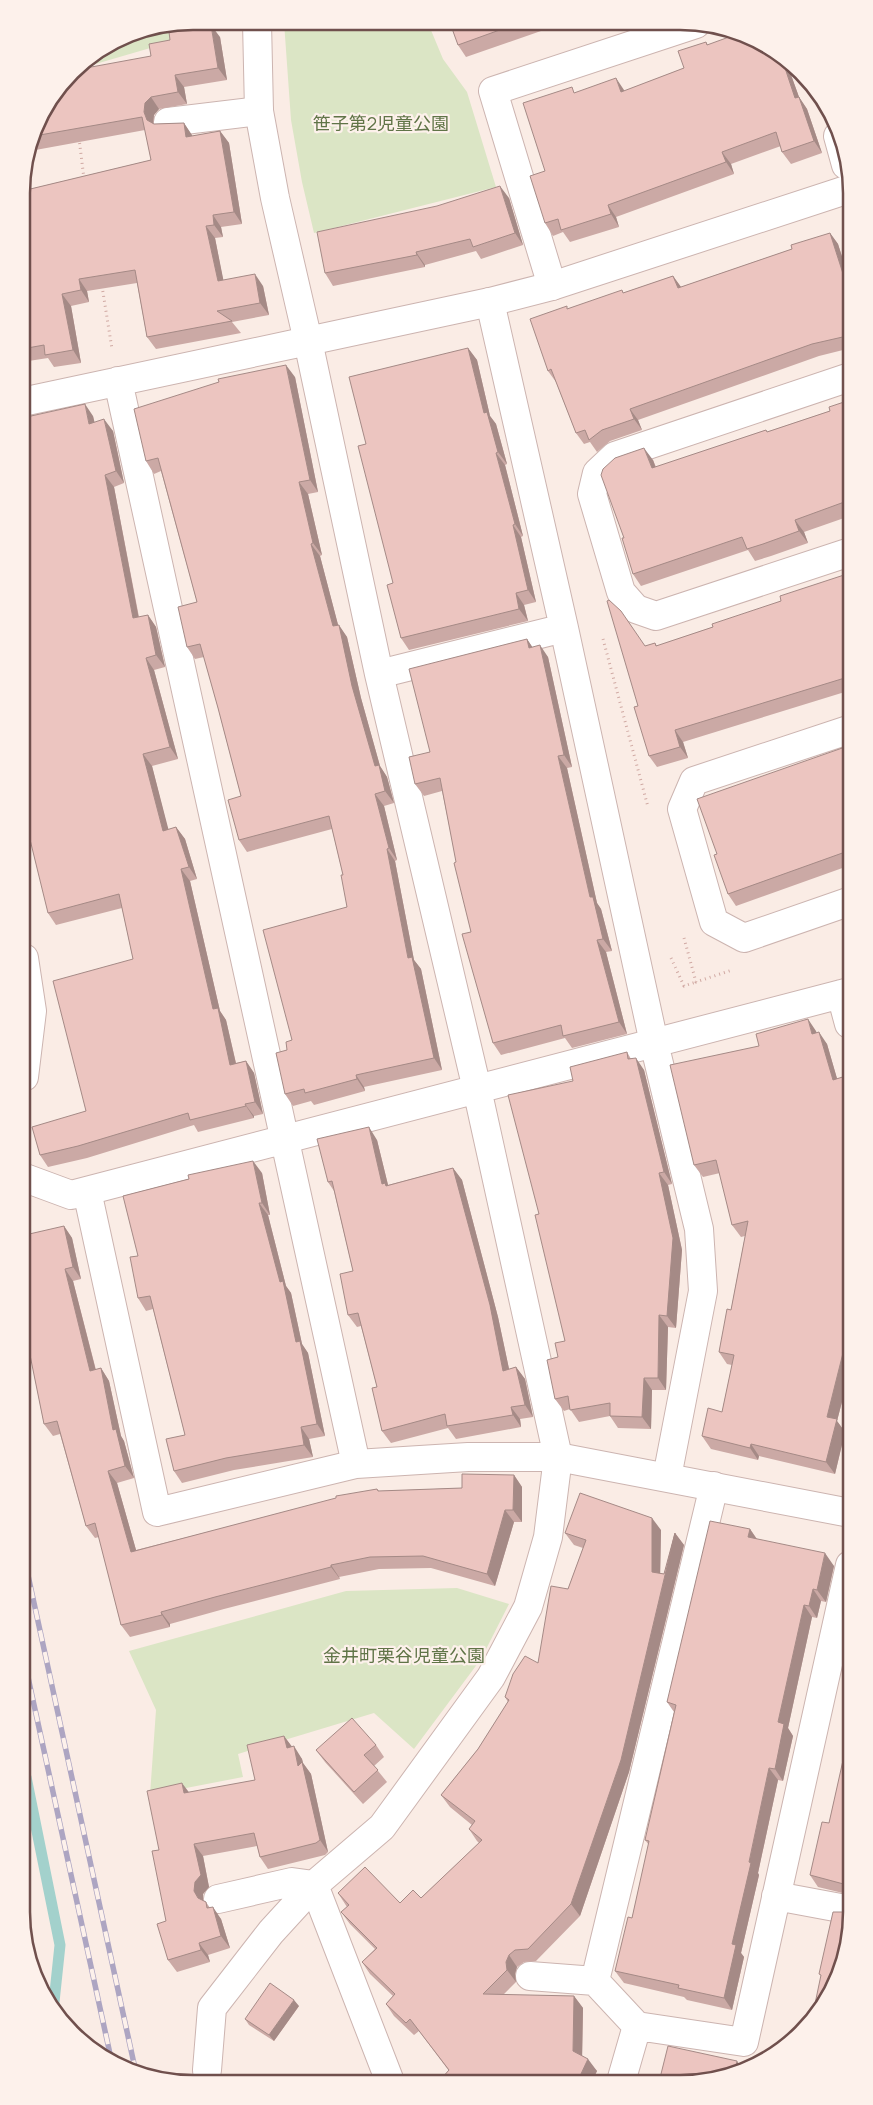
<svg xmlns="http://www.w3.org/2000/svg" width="873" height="2105" font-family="Manrope,'Noto Sans JP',sans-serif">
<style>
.green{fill:#dbe5c5}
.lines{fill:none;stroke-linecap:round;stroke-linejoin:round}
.stream{stroke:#a3d1cc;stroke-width:11}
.minor-casing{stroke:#ccb4b0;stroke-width:30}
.tertiary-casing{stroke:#ccb4b0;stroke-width:30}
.path{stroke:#d0a9a3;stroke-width:3;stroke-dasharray:1 4;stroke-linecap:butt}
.minor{stroke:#fff;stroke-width:28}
.tertiary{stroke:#fff;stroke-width:28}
.rail-casing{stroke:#ada5c2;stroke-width:5.5}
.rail{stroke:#fdf1eb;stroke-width:4;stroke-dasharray:11;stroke-linecap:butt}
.wall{fill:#cba9a5}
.shaded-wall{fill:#a58a86}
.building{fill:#ecc5c0;stroke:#a58a86}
.labels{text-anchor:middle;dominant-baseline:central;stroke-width:4.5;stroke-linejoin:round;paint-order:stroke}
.park-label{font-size:18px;fill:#607447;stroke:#fdf1eb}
.rim{fill:none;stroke:#70504d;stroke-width:2.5}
</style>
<rect width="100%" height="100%" fill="#faece5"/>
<!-- green -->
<path class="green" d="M193 21H229V25L75 70 79 64 127 34Z
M284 22 428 23 443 59 467 92 496 187 314 233 302 182 291 120Z
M457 1588 509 1604 481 1659 414 1749 374 1713 238 1754 243 1777 150 1795 156 1710 129 1651 346 1591Z"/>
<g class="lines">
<!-- stream -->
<path class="stream" d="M26 1777 60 1945 54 2002"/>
<defs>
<path id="minor" d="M168 122 259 111
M838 136 846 165
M552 286 493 91 696 24
M490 302 564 628 654 1043 699 1229 703 1291 667 1477
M847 378 615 456 597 473 592 494 621 592 636 609 656 616 847 553
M118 381 356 1464
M22 402 308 341 379 674 477 1089 558 1457 548 1537 528 1607 491 1677 382 1827 314 1885 271 1932 212 2008 207 2070
M379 674 564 628
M848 730 694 781 682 809 714 922 744 938 848 902
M24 958 32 1011 24 1077
M841 994 849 1024
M25 1178 71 1195 849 992
M87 1191 157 1512 356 1464 468 1457H558
M776 1896 851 1910
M218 1899 292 1882 314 1885 389 2079
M530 1976 595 1981
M637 2026 744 2042 850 1565
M622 2078 637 2026 595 1981 714 1486"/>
<path id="tertiary" d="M257 22 259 111 275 198 308 341 490 302 552 286 846 190
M558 1457 850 1513"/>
</defs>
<!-- minor casing -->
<use href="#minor" class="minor-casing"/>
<!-- tertiary casing -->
<use href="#tertiary" class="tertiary-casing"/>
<!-- path -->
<path class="path" d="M79 138 84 179
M102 286 112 349
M603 639 648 807
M684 938 696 982 732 970
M671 958 684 986 696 982"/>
<!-- minor -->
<use href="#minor" class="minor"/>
<!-- tertiary -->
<use href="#tertiary" class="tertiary"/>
<defs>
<path id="rail" d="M26 1566 136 2073
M26 1668 112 2063"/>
</defs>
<!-- rail casing -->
<use href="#rail" class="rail-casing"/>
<!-- rail -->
<use href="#rail" class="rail"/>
</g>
<!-- wall -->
<path class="wall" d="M450 23 561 24 466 57 458 45Z
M220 37 227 80 184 87 187 104 159 109 154 115 153 124H154L184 123 192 136 220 131 229 143 242 224 221 227 223 237 215 238 223 280 263 286 269 315 232 322 241 333 156 349 147 337 137 283 87 291 89 302 71 306 81 363 54 367 48 358 22 362V191L151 160 145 130 30 151 39 117 151 56 170 40Z
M756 39 786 61 799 97 807 109 822 153 791 164 782 152 781 146 731 164 734 174 616 217 619 227 570 242 563 232 553 236 545 223V171L576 93 624 90 625 91 684 68 706 42 708 45Z
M509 198 523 245 481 259 476 251 425 265V267L333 286 325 273Z
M830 233 838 244 846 269 847 349 819 356 638 420 642 430 610 441 597 452 590 442 584 444 576 433 556 382 548 371 568 309 623 293 673 276 681 287 792 249Z
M468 348 477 360 490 416 496 424 507 464 505 465 523 536 521 537 536 602 524 605 528 621 409 650 401 638 393 583Z
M295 377 318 492 308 494 322 555 320 556 338 625 347 637 361 698 380 766 387 777 394 803 384 806 397 860 395 861 414 960 421 969 442 1070 364 1087 365 1091 314 1105 311 1101 293 1106 285 1094 287 1050 292 1040 347 907 343 875 332 829 247 852 239 840 241 796 218 708 204 657 195 659 187 647 197 602 161 471 154 474 146 461Z
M847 401V517L804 532 808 543 771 556 755 561 748 550 641 586 633 574 624 538 653 460 656 467 766 430 767 432 830 411Z
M93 416 94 422 113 431 124 483 114 487 139 617 148 615 156 627 165 667 154 670 178 759 152 766 168 830 176 827 185 839 197 879 190 881 220 1011 226 1020 236 1063 246 1061 254 1073 263 1114 254 1116V1118L198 1132 194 1125 87 1158 48 1167 40 1155 86 1111 133 959 122 908 56 925 48 913Z
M847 574 848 691 683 742 688 758 657 767 649 756 638 706 645 646 655 643 657 646 713 627 781 601Z
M527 639 532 647 548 657 572 767 567 768 597 903 601 909 612 951 606 952 627 1034 572 1048 565 1038 501 1055 493 1043 471 932 442 791 424 796 415 784 430 752Z
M848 746V866L736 906 728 894 717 854Z
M816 1031V1033L827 1044 837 1079 849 1075 850 1371 837 1421 845 1432 835 1474 759 1456 758 1460 711 1449 702 1436 722 1412 732 1365 727 1364 719 1352 731 1310 745 1236 741 1237 732 1225 720 1173 703 1177 694 1165 759 1046Z
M627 1052 631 1059 644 1070 672 1184 668 1185 682 1250 676 1328 668 1327 666 1390H652L651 1429 618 1428 610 1416 579 1422 570 1409 564 1411 555 1399 558 1357 565 1341 539 1214 573 1081Z
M377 1140 388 1185 453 1168 462 1180 498 1317 509 1369 516 1367 525 1379 533 1417 520 1419 521 1427 456 1439 448 1428 391 1443 382 1431 377 1387 361 1326 357 1327 348 1315 353 1271 334 1191 328 1182Z
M262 1173 270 1215H268L286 1286 291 1293 302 1344 308 1353 325 1436 309 1439 313 1457 234 1470 182 1483 174 1471 185 1435 153 1309 146 1311 138 1298V1256Z
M64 1226 72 1238 81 1279 73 1281 96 1370 101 1368 109 1381 121 1436 124 1441 134 1478 117 1483 136 1550 377 1489 379 1491 462 1488 514 1475 522 1487V1522H514L495 1586 431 1568 379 1569 339 1577 340 1579 224 1609 170 1624V1627L130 1637 121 1625 99 1537 95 1538 86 1526 60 1434 53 1436 44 1424 31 1359 29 1356Z
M750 1529 757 1539 834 1566 826 1602 821 1601 817 1618 812 1617 788 1728 793 1736 783 1781 778 1780 758 1873 759 1875 741 1953 744 1957 732 2010 687 2000 684 1997 624 1983 615 1971 632 1918 649 1845 645 1840 674 1712 667 1702Z
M661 1530 660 1573 664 1574 675 1533 684 1545 629 1772 580 1916 536 1961 524 1962 517 1967 515 1974 516 1982 503 1995 574 1996 583 2008 582 2056 597 2071 593 2079H441L449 2071 419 2031 414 2035 394 2016 386 2004 393 1996 370 1974 362 1962 375 1949 350 1924 341 1912 347 1907 338 1893 400 1903 421 1898 479 1843 477 1841 469 1829 472 1825 450 1807 441 1795 478 1749 508 1702 505 1697 538 1663 568 1589 583 1548 574 1545 565 1533Z
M851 1715V1895L818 1887 810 1875 829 1823 848 1740 846 1737Z
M284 1736 292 1747 302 1759 303 1763 311 1774 328 1852 325 1855 268 1869 260 1857 257 1846 203 1856 209 1887 203 1894V1900L206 1902 210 1908 221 1919 230 1948 208 1955 210 1962 177 1972 168 1960 166 1921 159 1850 189 1793 255 1780Z
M376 1745 384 1757 374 1766 387 1782 363 1804 325 1762 316 1750Z
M299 2006 274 2041 249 2025 245 2019Z"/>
<!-- shaded-wall -->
<path class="shaded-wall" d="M211 25 220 37 227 80 218 68Z
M781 56 786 61 799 97 807 109 822 153 814 141 795 98Z
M175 75 184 87 187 104 178 92Z
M616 78 624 90 630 104 621 92Z
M151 97 159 109 154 115 153 124 147 120 144 112 145 103Z
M184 123 192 135 195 149 186 137Z
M220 131 229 143 242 224 234 212Z
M722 152 731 164 734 174 726 162Z
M500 186 509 198 523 245 515 233Z
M608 205 616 217 619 227 611 214Z
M213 215 221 227 223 237 214 225Z
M206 226 215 238 226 293 218 281Z
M830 233 838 244 846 269V283Z
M416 252 425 265V267L417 255Z
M255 274 263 286 269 315 260 303Z
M673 276 681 287 678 288Z
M79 279 87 291 89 302 81 290Z
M62 294 71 306 81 363 73 350Z
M468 348 477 360 490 416 496 424 507 464 498 452 484 413Z
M286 365 295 377 318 492 310 480Z
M85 404 93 416 98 436 89 424Z
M630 409 638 420 642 430 634 419Z
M104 419 113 431 124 483 116 471Z
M644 448 653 460 660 480 652 468Z
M496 453 505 465 523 536 515 524Z
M105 475 114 487 141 630 133 618Z
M299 482 308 494 322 555 313 543Z
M795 520 804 532 808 543 799 531Z
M513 525 521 537 536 602 528 590Z
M311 544 320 556 341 636 339 625 347 637 361 698 380 766 387 777 394 803 385 791 375 766 333 626Z
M516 593 524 605 528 621 519 609Z
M148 615 156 627 165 667 156 655Z
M527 639 535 651 529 648Z
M540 645 548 657 572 767 564 755Z
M146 658 154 670 178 759 170 747Z
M675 730 683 742 688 758 680 747Z
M143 754 152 766 172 843 163 831Z
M558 756 567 768 597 903 601 909 612 951 603 939 590 897Z
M375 794 384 806 397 860 389 848Z
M176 827 185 839 197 879 189 867Z
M387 849 395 861 414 960 421 969 442 1070 434 1058 408 958Z
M181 869 190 881 220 1011 226 1020 239 1077 230 1065 213 1009Z
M597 940 606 952 627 1034 619 1022Z
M808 1019 816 1031 821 1046 812 1034Z
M819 1032 827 1044 841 1092 833 1080Z
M636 1058 644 1070 672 1184 664 1172Z
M246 1061 254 1073 263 1114 255 1102Z
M356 1075 364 1087 365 1091 357 1079Z
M245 1104 254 1116V1118L246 1106Z
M369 1127 377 1140 389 1189 382 1184Z
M253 1161 262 1173 270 1215 262 1203Z
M453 1168 462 1180 498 1317 512 1383 503 1371Z
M659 1173 668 1185 682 1250 676 1328 667 1316Z
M259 1203 268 1215 286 1286 291 1293 302 1344 308 1353 325 1436 317 1424Z
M64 1226 72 1238 81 1279 73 1267Z
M65 1269 73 1281 99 1383 90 1371Z
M659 1315 668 1327 666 1390 658 1378Z
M846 1341 850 1347V1371L837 1421 845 1432 835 1474 826 1462 827 1417Z
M516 1367 525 1379 533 1417 525 1405Z
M101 1368 109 1381 121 1436 124 1441 134 1478 125 1466 113 1430Z
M644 1378 652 1390 651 1429 642 1417Z
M511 1407 520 1419 521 1427 513 1415Z
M301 1427 309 1439 313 1457 304 1445Z
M751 1444 759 1456 758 1460 750 1448Z
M108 1471 117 1483 140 1564 131 1552Z
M514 1475 522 1487V1522L513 1510Z
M505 1510 514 1522 495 1586 487 1574Z
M652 1518 661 1530 660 1584 652 1572Z
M750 1529 758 1541 748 1537Z
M675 1533 684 1545 629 1772 580 1916 571 1904 621 1760Z
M825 1553 834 1566 826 1602 817 1590Z
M331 1565 339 1577 340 1579 331 1567Z
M813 1589 821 1601 817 1618 809 1606Z
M804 1605 812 1617 788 1728 793 1736 783 1781 775 1769 778 1722Z
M161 1612 170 1624V1627L162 1615Z
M284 1736 293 1748H287Z
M294 1746 302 1759 303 1763 311 1774 328 1852 320 1840 298 1766Z
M769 1768 778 1780 758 1873 759 1875 741 1953 744 1957 732 2010 724 1998 732 1944Z
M182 1783 191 1795 184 1793Z
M194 1844 203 1856 209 1887 203 1894V1903L198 1898 194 1891Z
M213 1907 221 1919 230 1948 221 1936Z
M199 1943 208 1955 210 1962 201 1950Z
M509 1955 517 1967 515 1974 516 1982 507 1970 506 1962Z
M574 1996 583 2008 582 2063 573 2051Z
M294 2000 299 2006 274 2041 269 2035Z
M588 2059 597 2071 593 2079H581L580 2076Z
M737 2061 743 2070 734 2074Z"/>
<!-- building -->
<path class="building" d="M450 23H519L458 45Z
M211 25 218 68 175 75 178 92 151 97 145 103 144 112 147 120 154 124 184 123 186 137 220 131 234 212 213 215 214 225 206 226 218 281 255 274 260 303 217 311 232 321 147 337 135 270 79 279 81 290 62 294 73 350 45 355 44 345 22 349V191L151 160 142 117 34 136 39 117 75 70 151 56 149 44 170 40 169 32Z
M740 33 756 39 781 56 795 98 799 97 814 141 782 152 776 132 722 152 726 162 608 205 611 214 561 230 558 219 545 223 530 176 545 171 523 103 572 87 574 93 616 78 621 92 684 68 678 51 706 42 707 45Z
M500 186 515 233 473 247 470 239 416 252 417 255 325 273 317 232 437 206Z
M830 233 846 283 847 336 812 344 630 409 634 419 602 430 589 440 585 430 576 433 551 369 548 371 530 319 567 306V309L622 290 623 293 673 276 678 288 792 249 791 245Z
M468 348 484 413 487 412 498 452 496 453 515 524 513 525 528 590 516 593 519 609 401 638 387 585 393 583 358 446 366 444 349 377Z
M286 365 310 480 299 482 313 543 311 544 333 626 339 625 352 686 375 766 379 765 385 791 375 794 389 848 387 849 408 958 412 957 434 1058 356 1075 357 1079 305 1093 304 1089 285 1094 276 1053 287 1050 286 1042 292 1040 263 930 347 907 341 875H343L329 816 239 840 228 800 241 796 218 708 200 644 187 647 178 607 197 602 158 458 146 461 134 409 219 382 218 379Z
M847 401V501L795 520 799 531 763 544 747 549 742 537 633 574 622 538H624L601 475 603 469 615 458 644 448 652 468 766 430 767 432 830 411 829 407Z
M85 404 89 424 104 419 116 471 105 475 133 618 148 615 156 655 146 658 170 747 143 754 163 831 176 827 189 867 181 869 213 1009 218 1008 230 1065 246 1061 255 1102 245 1104 246 1106 190 1120 188 1113 78 1146 40 1155 32 1127 86 1111 53 981 133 959 119 894 48 913 24 815 22 418Z
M847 574 848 677 675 730 680 747 649 756 634 707 638 706 607 601 609 600 621 611 645 646 655 643 656 646 713 627 712 624 781 601 780 596Z
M527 639 529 648 540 645 564 755 558 756 590 897H593L603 939 597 940 619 1022 563 1036 561 1025 493 1043 462 934 471 932 454 863 456 862 440 778 415 784 409 757 430 752 409 669Z
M848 746V851L728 894 714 855 717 854 697 799Z
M808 1019 812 1034 819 1032 833 1080 849 1075 850 1342 846 1341 827 1417 837 1419 826 1462 751 1444 750 1448 702 1436 708 1408 722 1412 734 1355 719 1352 727 1309 731 1310 748 1221 732 1225 716 1160 694 1165 670 1065 759 1046 756 1034Z
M627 1052 628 1059 636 1058 664 1172 659 1173 673 1238 667 1316 659 1315 658 1378H644L642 1417 610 1416V1403L570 1410 568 1396 555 1399 547 1360 558 1357 555 1343 565 1341 535 1215 539 1214 508 1095 573 1081 570 1067Z
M369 1127 382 1184 385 1183 386 1186 453 1168 490 1305 503 1371 516 1367 525 1405 511 1407 513 1415 447 1426 445 1414 382 1431 372 1388 377 1387 358 1313 348 1315 340 1274 353 1271 332 1181 328 1182 317 1139Z
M253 1161 262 1203H259L280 1282 283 1281 296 1342 300 1341 317 1424 301 1427 304 1445 226 1458 174 1471 166 1439 185 1435 150 1296 138 1298 130 1257 138 1256 123 1196 189 1179 188 1175Z
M64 1226 73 1267 65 1269 90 1371 101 1368 113 1430 116 1429 125 1466 108 1471 131 1552 336 1498V1496L377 1489 378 1491 462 1488V1474L514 1475 513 1510H505L487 1574 423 1556 370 1557 331 1565V1567L215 1597 161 1612 162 1615 121 1625 95 1523 86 1526 57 1421 44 1424 30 1355 29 1356 25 1342V1235Z
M580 1493 652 1518V1572L664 1574 675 1533 621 1760 571 1904 528 1949 515 1950 509 1955 506 1962 507 1970 483 1994 574 1996 573 2051 588 2059 580 2076 585 2079H441L449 2070 410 2019 406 2023 386 2004 395 1994 362 1962 377 1948 341 1912 349 1905 338 1893 365 1867 400 1903 413 1890 421 1898 482 1840 469 1829 475 1821 441 1795 478 1749 509 1700 505 1697 513 1674 525 1656 538 1663 551 1586 568 1589 586 1540 565 1533Z
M710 1521 750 1529 748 1537 825 1553 817 1590 813 1589 809 1606 804 1605 778 1722 784 1724 775 1769 769 1768 749 1862 751 1863 732 1944 736 1945 724 1998 678 1988 679 1985 615 1971 628 1917 632 1918 649 1841 645 1840 676 1705 667 1702Z
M850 1585V1598L848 1597Z
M851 1715V1886L810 1875 822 1822 829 1823 848 1738 846 1737Z
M352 1718 376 1745 364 1755 378 1770 354 1792 316 1750Z
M284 1736 287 1748 294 1746 298 1766 302 1762 320 1840 316 1843 260 1857 254 1833 194 1844 201 1875 195 1882 194 1891 198 1898 206 1902 207 1908 213 1907 221 1936 199 1943 201 1950 168 1960 157 1924 166 1921 152 1851 159 1850 147 1791 182 1783 184 1793 255 1780 247 1745Z
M851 1910V1923L839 1978 811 2023 821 1975 819 1974 833 1912H848Z
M270 1983 294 2000 269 2035 245 2019Z
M668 2046 737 2061 734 2074 724 2078H660Z"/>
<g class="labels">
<!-- park labels -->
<g class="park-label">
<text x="381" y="123">笹子第2児童公園</text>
<text x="404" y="1655">金井町栗谷児童公園</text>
</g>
</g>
<!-- crop -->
<path d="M0 0H873V2105H0ZM193 30H680A163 163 0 0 1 843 193V1912A163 163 0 0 1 680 2075H193A163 163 0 0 1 30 1912V193A163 163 0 0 1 193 30Z" fill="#fdf1eb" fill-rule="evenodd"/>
<path class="rim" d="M193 30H680A163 163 0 0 1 843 193V1912A163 163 0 0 1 680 2075H193A163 163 0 0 1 30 1912V193A163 163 0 0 1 193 30Z"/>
</svg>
